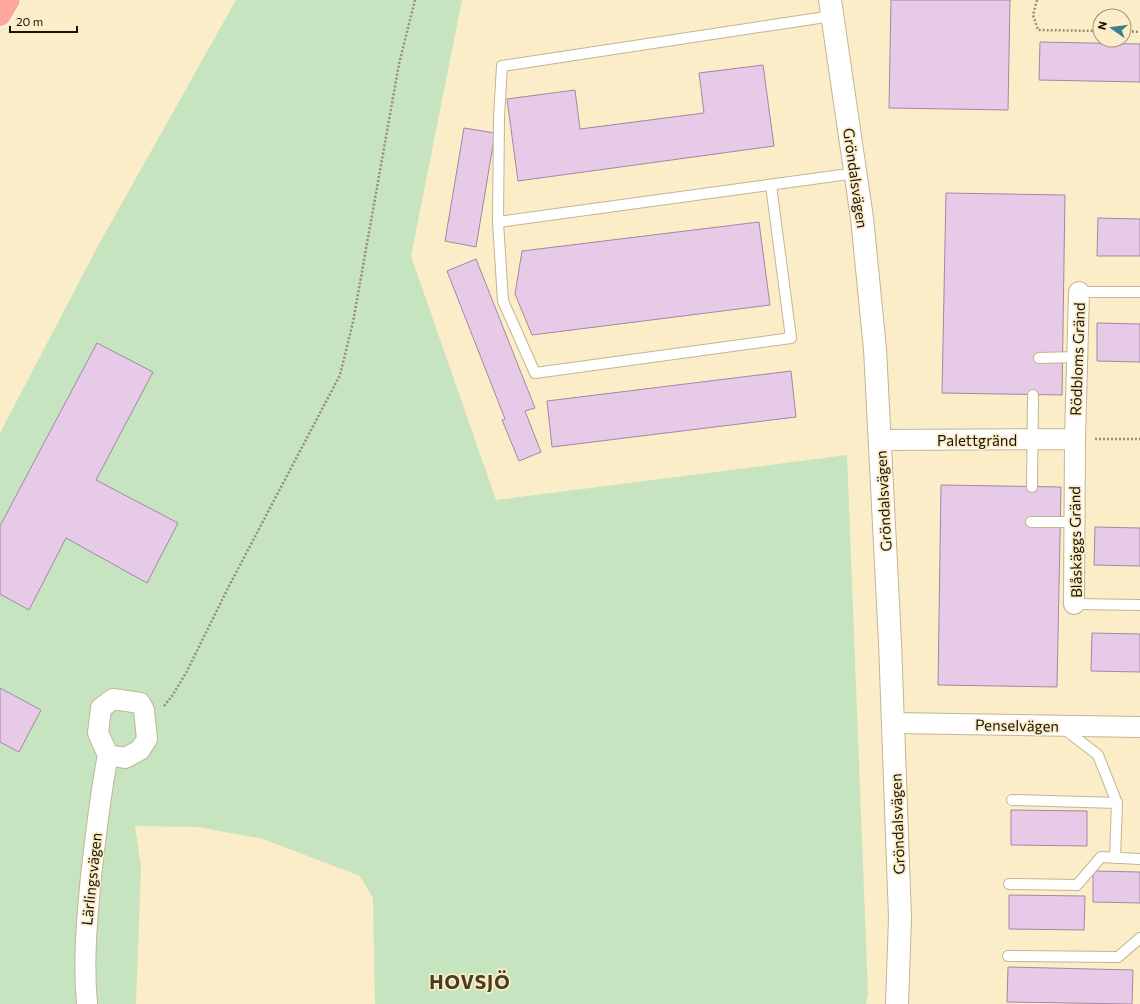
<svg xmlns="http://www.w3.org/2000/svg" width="1140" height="1004" font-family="Commissioner,sans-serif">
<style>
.green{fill:#c5e4bf}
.building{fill:#e6cae8;stroke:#a188a4}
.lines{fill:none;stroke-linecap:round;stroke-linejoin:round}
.service-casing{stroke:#c3b592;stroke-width:12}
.minor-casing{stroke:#c3b592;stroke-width:22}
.tertiary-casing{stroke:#c3b592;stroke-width:24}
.motorway-casing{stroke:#fff;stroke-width:24}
.path{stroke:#988e74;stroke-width:2.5;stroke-dasharray:2 2;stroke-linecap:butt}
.service{stroke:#fff;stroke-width:10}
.minor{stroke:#fff;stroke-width:20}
.tertiary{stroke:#fff;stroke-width:22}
.motorway{stroke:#fea79d;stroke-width:22}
.labels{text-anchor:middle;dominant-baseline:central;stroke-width:3.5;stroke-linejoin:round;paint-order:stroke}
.street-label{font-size:15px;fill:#191407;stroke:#fcedc9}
.district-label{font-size:19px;font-weight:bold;letter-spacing:1px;fill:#493d1d;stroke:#fcedc9}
</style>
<rect width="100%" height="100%" fill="#fcedc9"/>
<!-- green -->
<path class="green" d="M236 0H462L411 256 496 500 847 455 868 994 866 1004H375L373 898 360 876 263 839 198 827 135 826 141 868 136 1004H0V433L99 244Z"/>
<!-- building -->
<path class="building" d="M891 0H1010L1008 110 889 108Z
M1040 42 1140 44V82L1039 80Z
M763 65 774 146 518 181 507 99 575 90 580 129 704 113 699 73Z
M464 128 495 133 476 247 445 241Z
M946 193 1065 195 1062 395 942 393Z
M1098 218 1140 219V256H1097Z
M759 222 770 305 532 335 515 294 522 251Z
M476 259 535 408 525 411 541 452 519 461 502 420 505 419 447 271Z
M1097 323 1140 324V362L1097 361Z
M97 343 153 372 96 480 178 523 147 583 66 538 29 610 0 594V526Z
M791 371 796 417 552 447 547 401Z
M941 485 1061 487 1057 687 938 685Z
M1095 527 1140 528V566L1094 565Z
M1092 633 1140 634V672L1091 671Z
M0 688 41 710 19 752 0 742Z
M1011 810 1087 811V846L1011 845Z
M1093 871 1140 872V903L1093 902Z
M1009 895 1085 896 1084 930 1009 929Z
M1008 967 1133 970 1132 1004 1007 1002Z"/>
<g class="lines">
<defs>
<path id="service" d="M771 185 791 338 535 373 503 301 498 222 856 173
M498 222 499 117 502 66 832 16
M1079 292H1140
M1039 358 1076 357
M1032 487 1033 395
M1031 522H1074
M1074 604 1140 605
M1063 728 1098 755 1117 803 1115 858
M1012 800 1117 803
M1009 884 1077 885 1101 857 1140 859
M1008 956 1118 957 1140 938"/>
<path id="minor" d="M880 440 1075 439
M1074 604 1075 439 1079 292
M893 723 1140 727
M87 1004C83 960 87 920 91 876 96 835 100 795 108 755L125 758 140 750 147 739 144 710 140 703 113 699 101 708 98 733 108 755"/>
<path id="tertiary" d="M830 0 862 218 875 349 890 642 900 918 897 1004"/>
<path id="motorway" d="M0 15 9 0"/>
</defs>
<!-- service casing -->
<use href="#service" class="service-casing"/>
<!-- minor casing -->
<use href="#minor" class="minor-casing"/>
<!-- tertiary casing -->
<use href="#tertiary" class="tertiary-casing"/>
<!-- motorway casing -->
<use href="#motorway" class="motorway-casing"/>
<!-- path -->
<path class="path" d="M1037 0 1033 15 1038 30 1100 31
M1124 31 1140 32
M1095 439H1140
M164 706 172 696 186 673 229 586 340 375 353 322 399 64 415 0"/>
<!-- service -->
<use href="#service" class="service"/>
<!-- minor -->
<use href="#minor" class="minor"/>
<!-- tertiary -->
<use href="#tertiary" class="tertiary"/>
<!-- motorway -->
<use href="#motorway" class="motorway"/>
</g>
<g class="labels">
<!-- street labels -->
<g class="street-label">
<text transform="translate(856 178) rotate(82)">Gröndalsvägen</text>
<text transform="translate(1077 359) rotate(-88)">Rödbloms Gränd</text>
<text x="977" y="440">Palettgränd</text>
<text transform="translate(883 501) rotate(-93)">Gröndalsvägen</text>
<text transform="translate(1075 542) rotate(-91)">Blåskäggs Gränd</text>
<text transform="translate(1017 725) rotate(1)">Penselvägen</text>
<text transform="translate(897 824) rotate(-92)">Gröndalsvägen</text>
<text transform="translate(91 879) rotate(-84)">Lärlingsvägen</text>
</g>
<!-- district labels -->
<g class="district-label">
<text x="470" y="981">HOVSJÖ</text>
</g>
</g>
<!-- north arrow -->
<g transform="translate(1112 28) rotate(284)"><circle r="19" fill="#fcedc9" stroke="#a1967b"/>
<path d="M0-3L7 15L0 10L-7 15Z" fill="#3c7f8f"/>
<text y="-6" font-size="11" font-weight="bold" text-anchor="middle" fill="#191407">N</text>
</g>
<!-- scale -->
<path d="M10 26v6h67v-6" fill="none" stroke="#191407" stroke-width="2"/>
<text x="16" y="26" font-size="12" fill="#191407" stroke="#fcedc9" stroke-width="3" paint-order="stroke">20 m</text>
</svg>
